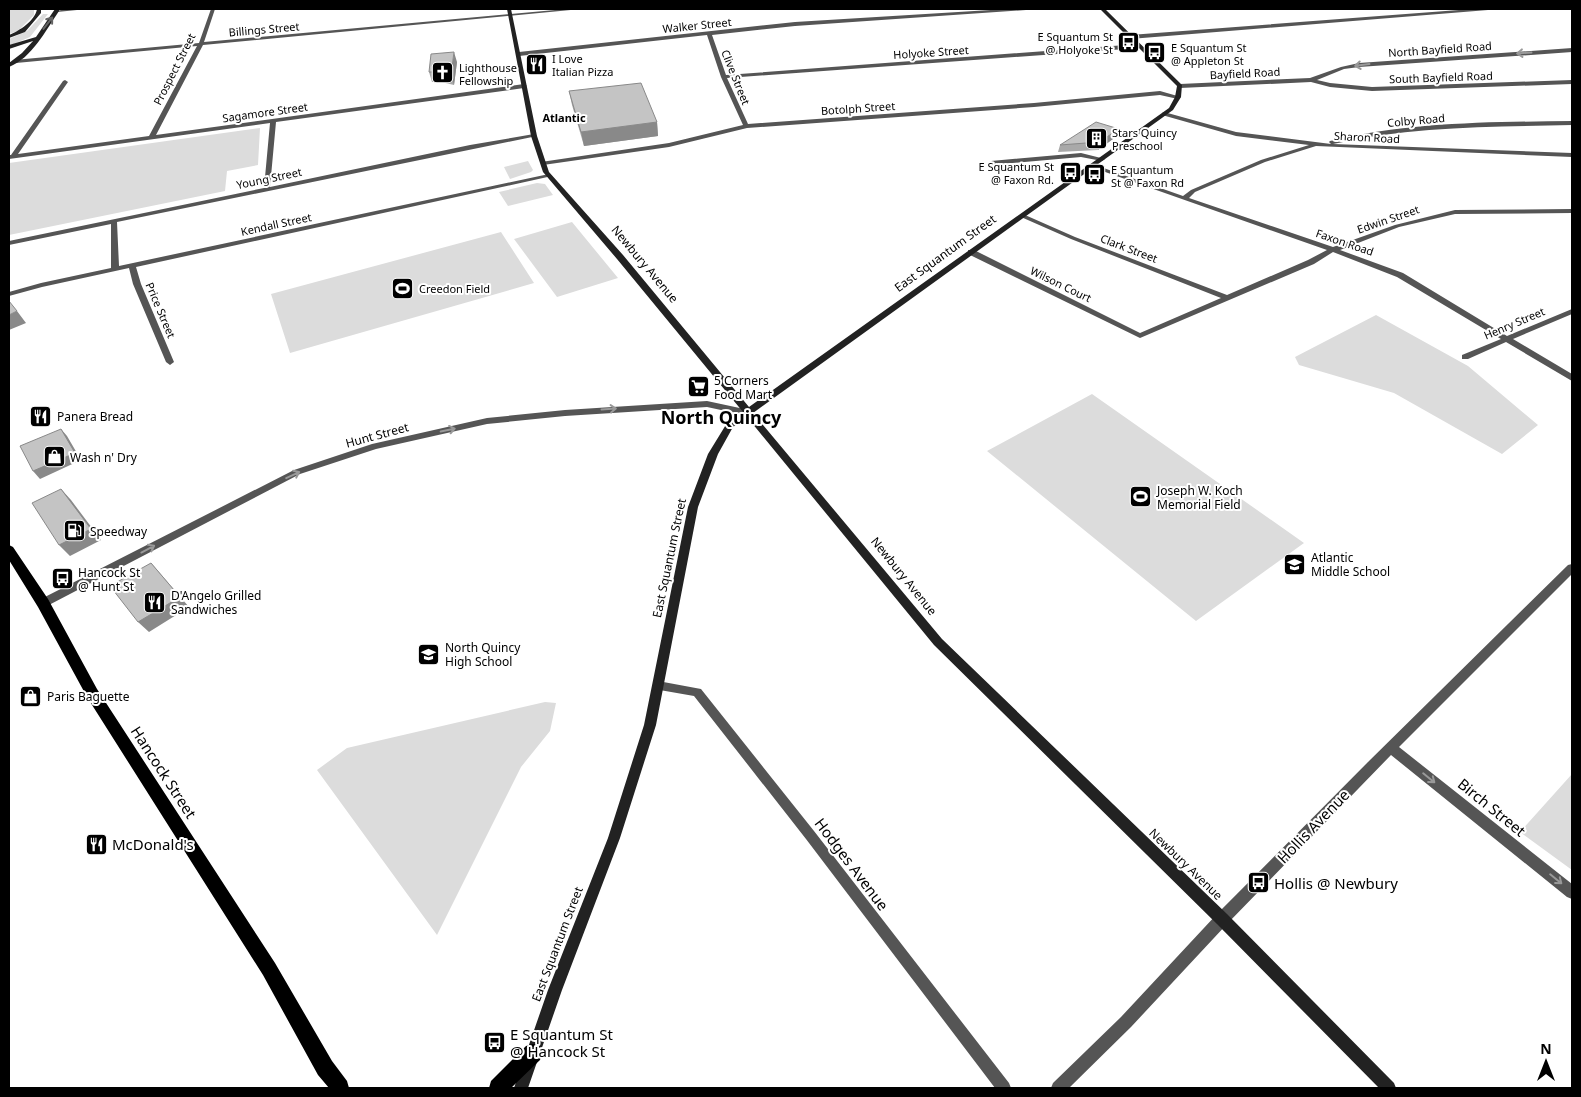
<svg xmlns="http://www.w3.org/2000/svg" width="1581" height="1097" font-family="'Noto Sans',sans-serif">
<style>
.green{fill:#dcdcdc}
.lines{fill:none;stroke-linecap:round;stroke-linejoin:round}
.street{fill:#555;fill-rule:evenodd}
.secondary{fill:#222;fill-rule:evenodd}
.primary{fill:#000;fill-rule:evenodd}
.wall{fill:#a9a9a9}
.shaded-wall{fill:#898989}
.building{fill:#c4c4c4;stroke:#898989}
.oneway{stroke:#646464}
.oneway2{stroke:#999}
.labels{text-anchor:middle;dominant-baseline:central;stroke-width:4;stroke-linejoin:round;paint-order:stroke}
.far-street-label{font-size:11px;fill:#000;stroke:#fff}
.far-poi-label{font-size:11px;fill:#000;stroke:#fff;text-anchor:start}
.far-neighbourhood-label{font-size:11px;font-weight:bold;fill:#000;stroke:#fff}
.street-label{font-size:12px;fill:#000;stroke:#fff}
.poi-label{font-size:12px;fill:#000;stroke:#fff;text-anchor:start}
.near-street-label{font-size:15px;fill:#000;stroke:#fff}
.near-poi-label{font-size:15px;fill:#000;stroke:#fff;text-anchor:start}
.district-label{font-size:18px;font-weight:bold;fill:#000;stroke:#fff}
</style>
<rect width="100%" height="100%" fill="#fff"/>
<!-- green -->
<path class="green" d="M9 9H31L34 10V15L18 31 9 34Z
M43 14H48L30 37 9 46V39L27 31Z
M260 128 258 165 227 171 225 191 9 235V163Z
M528 161 533 170 531 172 510 179 504 167Z
M537 183 545 184 553 195 508 206 499 192Z
M572 222 618 278 557 297 514 239Z
M501 232 534 283 290 353 271 294Z
M1376 315 1468 366 1538 425 1502 454 1394 393 1299 365 1295 357Z
M1092 394 1304 543 1196 621 987 451Z
M545 702 556 703 550 731 521 767 437 935 317 770 347 748Z
M1572 774V870L1520 832Z"/>
<g class="lines">
<!-- street -->
<path class="street" d="M68 9H87L57 12 55 11Z
M211 9H215L204 42 566 9H581L203 45 156 135 524 84 527 86 524 88 276 122 270 187 470 145 534 134 537 136 117 222 119 266 549 174 552 176 136 267 141 284 174 362 170 365 166 362 133 284 129 268 42 287 9 296V292L41 283 111 268V224L9 245V241L264 188 270 123 9 159V155H11L63 81 65 80 68 82 18 154 149 136 197 46 16 63 13 61 14 60 199 43Z
M1007 9H1028L1026 10 795 26 712 35 726 75 1139 44 1142 46 1139 48 727 78 748 124 1034 103 1160 91 1181 97 1178 99 1160 95 1034 107 747 128 669 147 543 165 541 164V162L669 143 743 125 721 77 707 35 519 56 516 54 519 52 795 22Z
M1472 9H1490L1488 10 1130 39 1127 37 1130 35Z
M1572 48V52L1359 67 1344 69 1317 80 1330 83 1372 87 1572 80V84L1372 91 1330 87 1311 82 1180 88 1177 86 1180 84 1310 78 1341 67 1359 63Z
M1164 112 1236 132 1331 144 1329 142 1330 141C1409 122 1491 122 1572 121V125C1492 127 1412 126 1333 144L1572 153V157L1316 146 1265 162 1195 192 1189 198 1333 247 1395 225 1455 210 1572 209V213L1455 214 1399 227 1340 250 1403 273 1507 336 1572 309V314L1513 339 1572 374V381L1506 342 1468 359H1462V355L1501 339 1397 277 1333 252 1314 264 1140 338 968 254V250H974L1140 333 1221 298 1071 239 1021 217V215H1025L1075 237 1227 295 1308 260 1327 250 1091 167V165H1095L1183 196 1191 190 1261 160 1309 145 1236 136 1162 115V113Z
M1081 153 1105 159 1102 161 1081 157 991 165 988 163 991 161Z
M707 401 749 410 753 413 749 416 707 407 565 416 487 424 376 449 300 474 47 606H39L38 603 39 600 294 470 372 444 487 418 565 410Z
M1572 564V574L1399 747 1572 884V899L1567 897 1391 755 1227 924 1131 1027 1069 1088H1051L1053 1083 1121 1017 1217 914 1368 762 1568 565Z
M658 681 701 689 814 831 1009 1083 1011 1088H995L806 839 694 696 654 689 652 686 654 683Z"/>
<!-- secondary -->
<path class="secondary" d="M37 9H41V13L25 32 9 38V35C19 31 35 21 37 9Z
M55 9H59V11C46 30 32 58 9 67V63L22 53 33 41 9 49V45L36 37Z
M507 9H511L537 136 549 172 623 255 749 407 1169 108 1175 97 1177 86 1100 9H1105L1182 85 1181 97 1173 110 753 413 942 639 1227 914 1394 1083 1396 1088H1379L1217 924 934 645 747 417 733 427 718 454 698 507 656 725 620 838 562 990 528 1088H514L548 990 608 838 644 725 688 507 708 454 727 423 743 412 617 259 543 172 531 136Z"/>
<!-- primary -->
<path class="primary" d="M9 545 13 547 48 599 97 689 275 963 332 1061 347 1081 349 1088H329L318 1075 263 975 87 697 38 607 9 560Z
M533 1044 540 1046 542 1053 540 1060 511 1088H489L491 1081 526 1046Z"/>
</g>
<!-- wall -->
<path class="wall" d="M457 62 454 85 441 82H432L429 72Z
M569 91 657 122 658 136 584 146 572 105Z
M1119 129 1117 136 1098 150 1058 152 1060 145Z"/>
<!-- shaded-wall -->
<path class="shaded-wall" d="M454 52 457 62 454 85 451 75Z
M657 122 658 136 584 146 581 132Z
M1119 129 1117 136 1098 150 1099 142Z
M17 311 26 323 9 330V315Z
M61 429 67 436 81 460 40 479 33 471Z
M61 489 71 500 101 540 70 556 59 545Z
M151 563 189 607 149 632 138 622Z"/>
<!-- building -->
<path class="building" d="M454 52 451 75 438 72H429L431 54Z
M641 83 657 122 581 132 569 91Z
M1096 122 1119 129 1099 142 1060 145Z
M9 301 17 311 9 315Z
M61 429 75 453 33 471 20 446Z
M61 489 91 529 59 545 32 503Z
M151 563 180 597 138 622 110 586Z"/>
<!-- one-way arrows -->
<defs><path id="oneway-shaft" d="M-6 0H5M1.5-3L5.5 0L1.5 3" fill="none" stroke-width="1.6" stroke-linecap="round" stroke-linejoin="round" transform="scale(1.25)"/></defs>
<use class="oneway" href="#oneway-shaft" transform="translate(48 23) rotate(-52)"/>
<g class="oneway2">
<use href="#oneway-shaft" transform="translate(1524 53) rotate(176)"/>
<use href="#oneway-shaft" transform="translate(1362 65) rotate(173)"/>
<use href="#oneway-shaft" transform="translate(609 409) rotate(-4)"/>
<use href="#oneway-shaft" transform="translate(448 430) rotate(-12)"/>
<use href="#oneway-shaft" transform="translate(293 475) rotate(-25)"/>
<use href="#oneway-shaft" transform="translate(148 549) rotate(-28)"/>
<use href="#oneway-shaft" transform="translate(1429 778) rotate(39)"/>
<use href="#oneway-shaft" transform="translate(1556 879) rotate(39)"/>
</g>
<!-- icons -->
<defs>
<symbol id="bus-square" viewBox="-11 -11 22 22"><rect x="-9" y="-9" width="18" height="18" rx="4" fill="#000" stroke="#fff"/><path d="M-5-6H5V4H4V6H2V4H-2V6H-4V4H-5ZM-3.5-4V0h7V-4ZM-3.5 1.2v1.5H-2V1.2ZM2 1.2v1.5H3.5V1.2Z" fill="#fff"/></symbol>
<symbol id="restaurant-square" viewBox="-11 -11 22 22"><rect x="-9" y="-9" width="18" height="18" rx="4" fill="#000" stroke="#fff"/><path d="M-5-6h1v4h1v-4h1v4h1v-4h1v5L-1.5 .5V6h-2V.5L-5-1ZM5-6V6H3V1.5H1.5Q1.5-4 5-6Z" fill="#fff"/></symbol>
<symbol id="church-square" viewBox="-11 -11 22 22"><rect x="-9" y="-9" width="18" height="18" rx="4" fill="#000" stroke="#fff"/><path d="M-1.2-6h2.4v3.5h3.3v2.4h-3.3V6h-2.4V-.1h-3.3v-2.4h3.3Z" fill="#fff"/></symbol>
<symbol id="building-square" viewBox="-11 -11 22 22"><rect x="-9" y="-9" width="18" height="18" rx="4" fill="#000" stroke="#fff"/><path d="M-4-6H4V6H1V3H-1V6H-4ZM-2.5-4.3h1.7v1.8h-1.7ZM.8-4.3h1.7v1.8H.8ZM-2.5-1h1.7V.8h-1.7ZM.8-1h1.7V.8H.8Z" fill="#fff"/></symbol>
<symbol id="stadium-square" viewBox="-11 -11 22 22"><rect x="-9" y="-9" width="18" height="18" rx="4" fill="#000" stroke="#fff"/><path d="M0-5a6.5 5 0 1 0 0 10a6.5 5 0 1 0 0-10ZM-3.5-1.8h7v3.6h-7Z" fill="#fff"/></symbol>
<symbol id="supermarket-square" viewBox="-11 -11 22 22"><rect x="-9" y="-9" width="18" height="18" rx="4" fill="#000" stroke="#fff"/><path d="M-6-5.5h2.5l.6 2H6L4.5 2H-2.5L-4.4-4H-6ZM-1.5 3.2a1.3 1.3 0 1 0 .1 0ZM3 3.2a1.3 1.3 0 1 0 .1 0Z" fill="#fff"/></symbol>
<symbol id="shop-square" viewBox="-11 -11 22 22"><rect x="-9" y="-9" width="18" height="18" rx="4" fill="#000" stroke="#fff"/><path d="M-5-2.5h2.3a2.7 3.5 0 0 1 5.4 0H5L5.5 6h-11ZM-1.5-2.5h3a1.5 2.3 0 0 0-3 0Z" fill="#fff"/></symbol>
<symbol id="fuel-square" viewBox="-11 -11 22 22"><rect x="-9" y="-9" width="18" height="18" rx="4" fill="#000" stroke="#fff"/><path d="M-5.5-6h7V0h2V4h1.3V-2.5L3-4.5l.8-.8L6-3V5H2.5V1h-1V6h-7ZM-4.2-4.7v3.2H.2V-4.7Z" fill="#fff"/></symbol>
<symbol id="school-square" viewBox="-11 -11 22 22"><rect x="-9" y="-9" width="18" height="18" rx="4" fill="#000" stroke="#fff"/><path d="M0-5L7-2L0 1L-7-2ZM-4 1L0 2.5L4 1V4Q0 6-4 4Z" fill="#fff"/></symbol>
</defs>
<g fill-rule="evenodd">
<use href="#bus-square" x="1116" y="30" width="25" height="25"/>
<use href="#bus-square" x="1142" y="40" width="25" height="25"/>
<use href="#restaurant-square" x="524" y="52" width="25" height="25"/>
<use href="#church-square" x="430" y="60" width="25" height="25"/>
<use href="#building-square" x="1084" y="126" width="25" height="25"/>
<use href="#bus-square" x="1058" y="160" width="25" height="25"/>
<use href="#bus-square" x="1082" y="162" width="25" height="25"/>
<use href="#stadium-square" x="390" y="276" width="25" height="25"/>
<use href="#supermarket-square" x="686" y="374" width="25" height="25"/>
<use href="#restaurant-square" x="28" y="404" width="25" height="25"/>
<use href="#shop-square" x="42" y="444" width="25" height="25"/>
<use href="#stadium-square" x="1128" y="484" width="25" height="25"/>
<use href="#fuel-square" x="62" y="518" width="25" height="25"/>
<use href="#school-square" x="1282" y="552" width="25" height="25"/>
<use href="#bus-square" x="50" y="566" width="25" height="25"/>
<use href="#restaurant-square" x="142" y="590" width="25" height="25"/>
<use href="#school-square" x="416" y="642" width="25" height="25"/>
<use href="#shop-square" x="18" y="684" width="25" height="25"/>
<use href="#restaurant-square" x="84" y="832" width="25" height="25"/>
<use href="#bus-square" x="1246" y="870" width="25" height="25"/>
<use href="#bus-square" x="482" y="1030" width="25" height="25"/>
</g>
<g class="labels">
<!-- far-street labels -->
<g class="far-street-label">
<text transform="translate(697 25) rotate(-6)">Walker Street</text>
<text transform="translate(264 29) rotate(-5)">Billings Street</text>
<text transform="translate(1440 49) rotate(-4)">North Bayfield Road</text>
<text transform="translate(931 52) rotate(-4)">Holyoke Street</text>
<text transform="translate(174 69) rotate(-63)">Prospect Street</text>
<text transform="translate(1245 73) rotate(-3)">Bayfield Road</text>
<text transform="translate(736 77) rotate(68)">Clive Street</text>
<text transform="translate(1441 77) rotate(-2)">South Bayfield Road</text>
<text transform="translate(858 108) rotate(-4)">Botolph Street</text>
<text transform="translate(265 112) rotate(-8)">Sagamore Street</text>
<text transform="translate(1416 120) rotate(-5)">Colby Road</text>
<text transform="translate(1367 137) rotate(3)">Sharon Road</text>
<text transform="translate(269 178) rotate(-12)">Young Street</text>
<text transform="translate(1388 219) rotate(-19)">Edwin Street</text>
<text transform="translate(276 224) rotate(-12)">Kendall Street</text>
<text transform="translate(1345 242) rotate(19)">Faxon Road</text>
<text transform="translate(1129 248) rotate(21)">Clark Street</text>
<text transform="translate(1061 284) rotate(26)">Wilson Court</text>
<text transform="translate(161 310) rotate(67)">Price Street</text>
<text transform="translate(1514 323) rotate(-23)">Henry Street</text>
</g>
<!-- far-poi labels -->
<g class="far-poi-label">
<text x="1113" y="36" text-anchor="end">E Squantum St<tspan x="1113" dy="13">@ Holyoke St</tspan></text>
<text x="1171" y="47">E Squantum St<tspan x="1171" dy="13">@ Appleton St</tspan></text>
<text x="552" y="58">I Love<tspan x="552" dy="13">Italian Pizza</tspan></text>
<text x="459" y="67">Lighthouse<tspan x="459" dy="13">Fellowship</tspan></text>
<text x="1112" y="132">Stars Quincy<tspan x="1112" dy="13">Preschool</tspan></text>
<text x="1054" y="166" text-anchor="end">E Squantum St<tspan x="1054" dy="13">@ Faxon Rd.</tspan></text>
<text x="1111" y="169">E Squantum<tspan x="1111" dy="13">St @ Faxon Rd</tspan></text>
<text x="419" y="288">Creedon Field</text>
</g>
<!-- far-neighbourhood labels -->
<g class="far-neighbourhood-label">
<text x="564" y="117">Atlantic</text>
</g>
<!-- street labels -->
<g class="street-label">
<text transform="translate(945 253) rotate(-36)">East Squantum Street</text>
<text transform="translate(645 264) rotate(50)">Newbury Avenue</text>
<text transform="translate(377 435) rotate(-15)">Hunt Street</text>
<text transform="translate(669 558) rotate(-78)">East Squantum Street</text>
<text transform="translate(904 576) rotate(51)">Newbury Avenue</text>
<text transform="translate(1186 864) rotate(44)">Newbury Avenue</text>
<text transform="translate(557 944) rotate(-69)">East Squantum Street</text>
</g>
<!-- poi labels -->
<g class="poi-label">
<text x="714" y="380">5 Corners<tspan x="714" dy="14">Food Mart</tspan></text>
<text x="57" y="416">Panera Bread</text>
<text x="70" y="457">Wash n' Dry</text>
<text x="1157" y="490">Joseph W. Koch<tspan x="1157" dy="14">Memorial Field</tspan></text>
<text x="90" y="531">Speedway</text>
<text x="1311" y="557">Atlantic<tspan x="1311" dy="14">Middle School</tspan></text>
<text x="78" y="572">Hancock St<tspan x="78" dy="14">@ Hunt St</tspan></text>
<text x="171" y="595">D'Angelo Grilled<tspan x="171" dy="14">Sandwiches</tspan></text>
<text x="445" y="647">North Quincy<tspan x="445" dy="14">High School</tspan></text>
<text x="47" y="696">Paris Baguette</text>
</g>
<!-- near-street labels -->
<g class="near-street-label">
<text transform="translate(164 772) rotate(57)">Hancock Street</text>
<text transform="translate(1492 807) rotate(39)">Birch Street</text>
<text transform="translate(1313 826) rotate(-46)">Hollis Avenue</text>
<text transform="translate(852 864) rotate(53)">Hodges Avenue</text>
</g>
<!-- near-poi labels -->
<g class="near-poi-label">
<text x="112" y="844">McDonald's</text>
<text x="1274" y="883">Hollis @ Newbury</text>
<text x="510" y="1034">E Squantum St<tspan x="510" dy="17">@ Hancock St</tspan></text>
</g>
<!-- district labels -->
<g class="district-label">
<text x="721" y="417">North Quincy</text>
</g>
</g>
<!-- border -->
<rect width="1581" height="1097" fill="none" stroke="#000000" stroke-width="20"/>
<!-- north arrow -->
<g transform="translate(1546 1062)" stroke="#ffffff" stroke-width="4" paint-order="stroke">
<path d="M0-4L9 19L0 12L-9 19Z" fill="#000000"/>
<text y="-8" font-size="14" font-weight="bold" text-anchor="middle" fill="#000000">N</text>
</g>
</svg>
